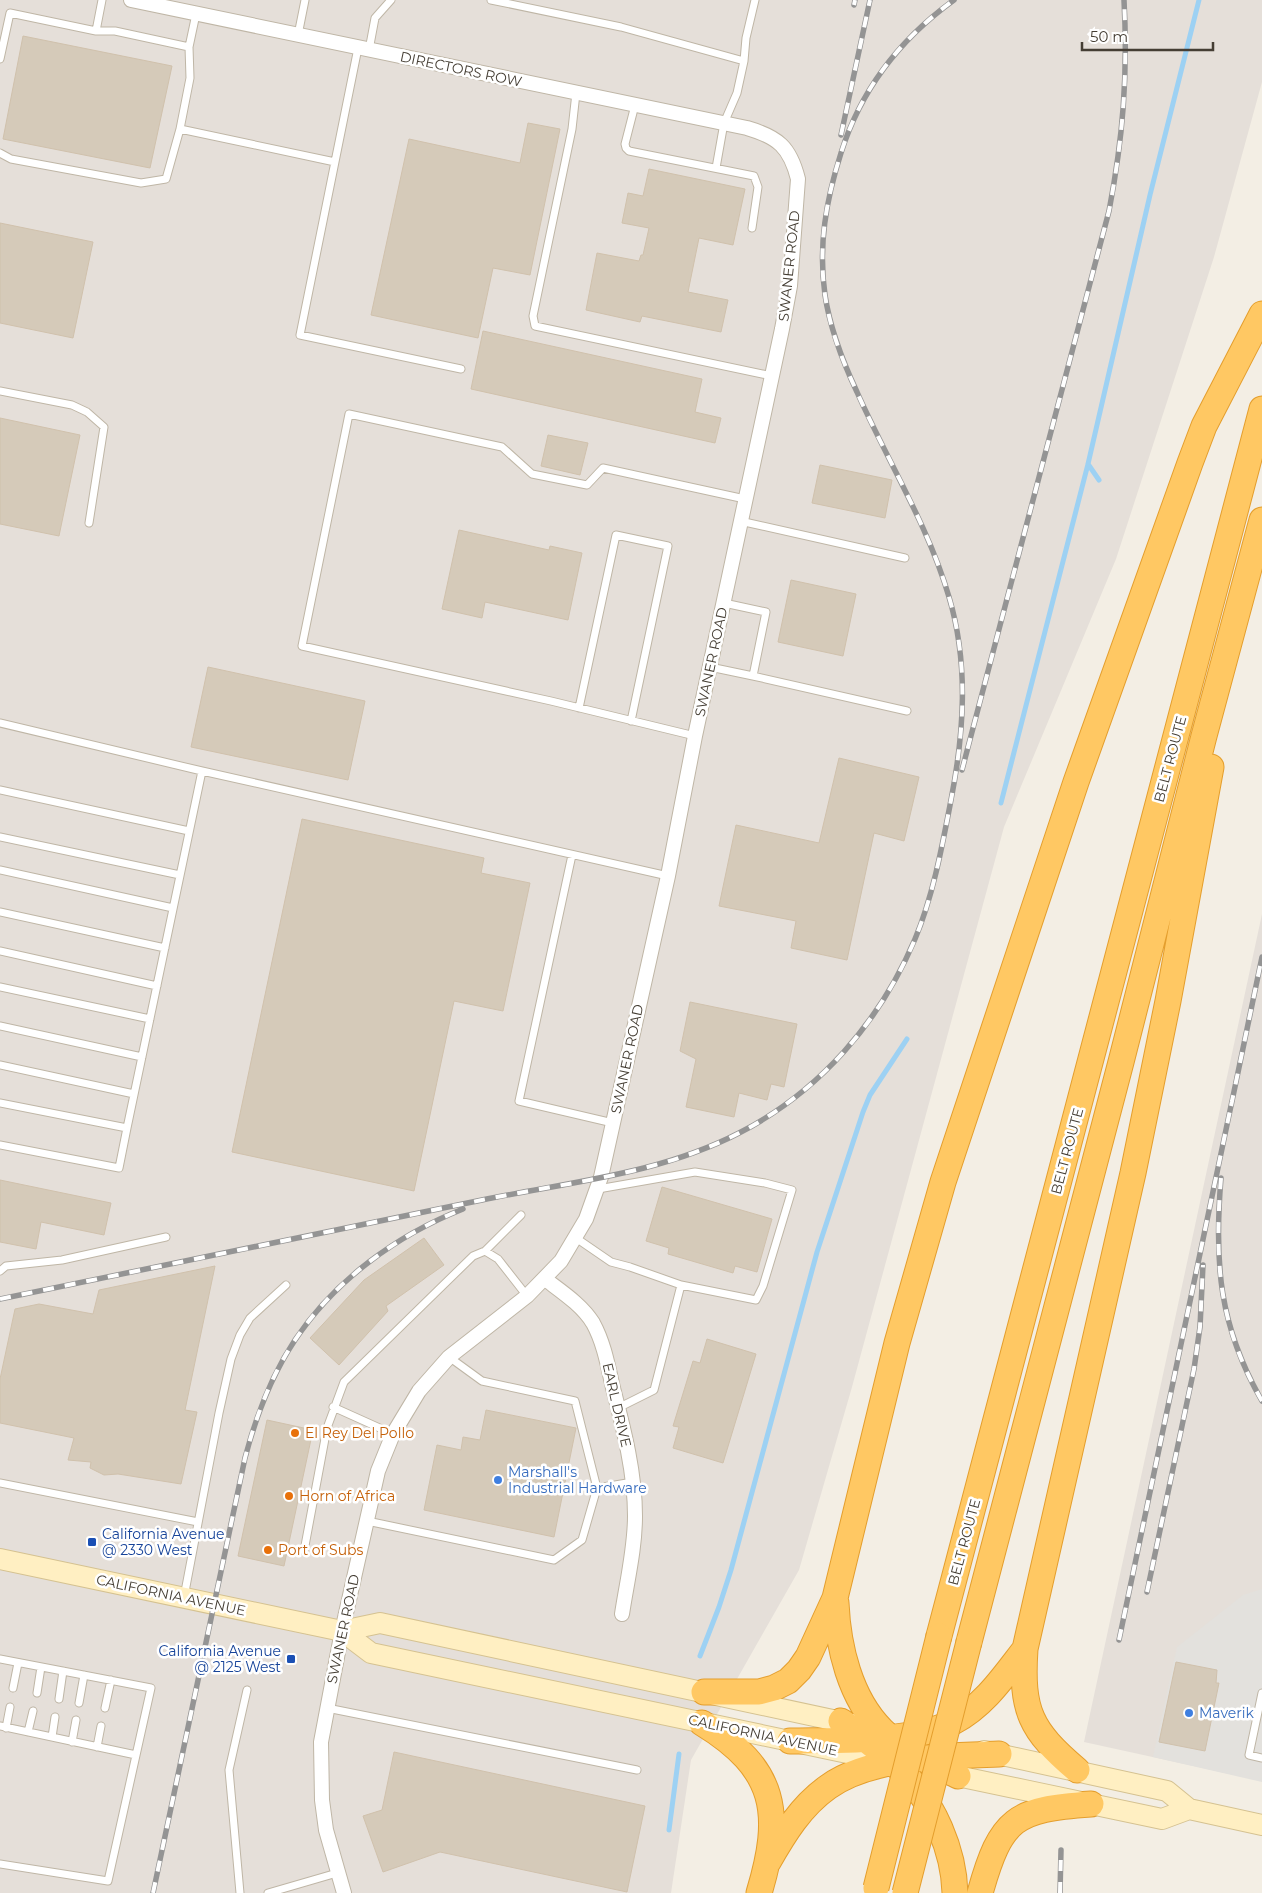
<svg xmlns="http://www.w3.org/2000/svg" width="1262" height="1893" font-family="Montserrat,sans-serif">
<style>
.industrial{fill:#e5dfd9}
.parking{fill:#e3e1dd}
.lines{fill:none;stroke-linecap:round;stroke-linejoin:round}
.stream{stroke:#9dd1f3;stroke-width:5}
.building{fill:#d5cab9;stroke:#d0c1ac}
.lane-casing{stroke:#bfb6a6;stroke-width:9}
.street-casing{stroke:#bfb6a6;stroke-width:16}
.secondary-casing{stroke:#d5c291;stroke-width:22}
.highway-casing{stroke:#e49e2d;stroke-width:27}
.lane{stroke:#fff;stroke-width:7}
.street{stroke:#fff;stroke-width:14}
.secondary{stroke:#ffefc2;stroke-width:20}
.highway{stroke:#ffc863;stroke-width:25}
.rail-casing{stroke:#949494;stroke-width:5.5}
.rail{stroke:#fff;stroke-width:4;stroke-dasharray:11;stroke-linecap:butt}
.highway-bridge-casing{stroke:#e49e2d;stroke-width:27;stroke-linecap:butt}
.highway-bridge{stroke:#ffc863;stroke-width:25}
.food-dot{fill:#e8710a;stroke:#fff;stroke-width:2}
.shop-dot{fill:#3f7fe0;stroke:#fff;stroke-width:2}
.transit-dot{fill:#1a4fb4;stroke:#fff;stroke-width:2}
.labels{text-anchor:middle;dominant-baseline:central;stroke-width:5;stroke-linejoin:round;paint-order:stroke}
.street-label{font-size:14px;fill:#453e34;stroke:#fff}
.food-label{font-size:14px;fill:#c56008;stroke:#fff;text-anchor:start}
.shop-label{font-size:14px;fill:#366cbe;stroke:#fff;text-anchor:start}
.transit-label{font-size:14px;fill:#164399;stroke:#fff;text-anchor:start}
</style>
<rect width="100%" height="100%" fill="#f3eee4"/>
<!-- industrial -->
<path class="industrial" d="M0 0H1262V82L1214 257 1116 559 1004 827 852 1387 799 1570 691 1760 671 1893H0Z
M1262 914V1781L1084 1742Z"/>
<!-- parking -->
<path class="parking" d="M1262 1589V1782L1153 1757 1177 1647 1243 1595Z"/>
<g class="lines">
<!-- stream -->
<path class="stream" d="M1088 464 1099 480
M1001 803 1088 464 1150 195 1199 0
M700 1656 719 1607 731 1570 817 1252 863 1112 870 1095 907 1039
M669 1830 679 1754"/>
</g>
<!-- building -->
<path class="building" d="M23 36 172 66 150 168 3 139Z
M528 123 560 129 530 275 493 268 478 338 371 315 409 139 520 163Z
M649 169 745 189 733 245 699 238 688 292 728 300 721 332 642 316 640 322 586 310 597 253 639 261 641 255H643L649 228 622 223 628 193 643 196Z
M0 223 93 242 73 338 0 323Z
M483 331 702 379 695 412 721 418 715 443 471 389Z
M0 418 80 435 59 536 0 524Z
M548 435 588 443 580 475 541 466Z
M820 465 892 480 885 518 812 503Z
M459 530 549 550 550 546 582 553 568 620 485 602 482 618 442 609Z
M791 580 856 594 843 656 778 642Z
M208 667 365 701 348 780 191 747Z
M839 758 919 777 904 841 874 833 847 960 791 948 796 921 719 906 736 825 819 843Z
M302 819 484 858 481 873 530 883 503 1011 454 1001 414 1191 232 1152Z
M690 1002 797 1024 784 1087 771 1084 767 1100 739 1093 734 1117 686 1107 696 1059 680 1051Z
M0 1180 111 1203 104 1235 41 1222 36 1249 0 1242Z
M662 1187 772 1219 757 1272 735 1266 733 1273 668 1254 669 1248 646 1241Z
M424 1238 444 1265 386 1306 388 1311 339 1365 310 1338 364 1280Z
M215 1266 185 1410 197 1412 181 1484 118 1474 104 1475 90 1468 91 1462 68 1460 74 1438 0 1423V1379L15 1309 39 1304 93 1314 99 1290Z
M707 1339 756 1354 723 1463 673 1448 679 1427 673 1426 693 1361 700 1363Z
M486 1410 576 1428 554 1537 424 1510 437 1445 461 1450 463 1437 480 1440Z
M267 1420 313 1430 284 1566 238 1556Z
M1176 1662 1217 1670 1216 1683H1219L1205 1751 1159 1742Z
M394 1752 645 1806 627 1892 440 1852 383 1872 363 1816 382 1810Z"/>
<g class="lines">
<defs>
<path id="lane" d="M491 0 621 27 744 61 737 93 724 123 716 168
M96 31 102 0
M298 35 305 0
M189 47 190 78 180 129 335 162
M358 48 300 335 461 369
M369 50 375 18 391 0
M0 59 10 13 96 31H115L189 47 196 14
M744 61 746 38 755 0
M576 93 572 129 533 316 535 326 772 376
M635 105 625 144 626 148 629 151 754 176 758 187 752 228
M0 153 11 159 141 183 166 179 180 129
M0 391 72 405 87 412 104 427 89 523
M740 521 905 558
M710 667 753 676 766 612 724 603
M753 676 907 711
M579 708 616 535 668 546 631 721
M0 723 202 771 668 876
M695 736 551 701 302 646 349 414 502 447 532 474 587 485 603 468 745 499
M0 790 189 831
M0 837 180 875
M572 855 519 1101 613 1123
M0 870 173 908
M0 912 165 948
M0 951 157 986
M0 987 150 1019
M0 1026 142 1057
M0 1065 134 1094
M0 1103 127 1128 202 771
M0 1145 119 1168 127 1128
M598 1189 695 1172 765 1183 792 1190 763 1286 756 1300 681 1285
M576 1238 611 1262 630 1267 681 1285 654 1390 618 1408
M485 1251 521 1215
M0 1271 6 1266 62 1260 166 1237
M449 1357 482 1381 575 1401 597 1488
M333 1407 393 1434
M0 1483 198 1522
M367 1521 554 1560 582 1540 597 1488 633 1482
M304 1551 327 1428 344 1382 473 1256 485 1251 498 1259 527 1296
M184 1597 219 1413 231 1359 240 1335 250 1318 286 1285
M0 1659 151 1688 108 1881 0 1864
M13 1688 18 1663
M37 1693 41 1667
M1262 1693 1249 1755 1262 1758
M59 1699 63 1671
M79 1703 84 1675
M105 1708 111 1680
M327 1708 637 1770
M0 1726 136 1755
M6 1728 10 1707
M28 1732 33 1711
M52 1737 55 1717
M72 1742 76 1720
M97 1747 101 1726
M240 1893 229 1770 247 1690
M268 1893 337 1873"/>
<path id="street" d="M131 0 747 128C778 137 790 147 798 179L790 286 782 329 695 736 668 876 601 1177 586 1219 561 1261 527 1296 449 1357 419 1391 393 1434 378 1471 342 1631 321 1742 322 1800 326 1830 344 1893
M545 1279C562 1292 582 1305 593 1323 604 1343 608 1366 613 1388 624 1430 635 1473 635 1516 635 1549 627 1581 622 1614"/>
<path id="secondary" d="M0 1559 342 1631 380 1623 856 1725
M342 1631 371 1653 890 1762
M984 1751 1167 1791 1189 1809 1262 1825
M943 1773 1162 1819 1189 1809"/>
<path id="highway" d="M836 1603C838 1647 850 1698 882 1730 903 1751 933 1763 958 1776
M939 1636 1262 409
M969 1642 1121 1062 1204 736 1262 520
M704 1692H759L774 1688 788 1681 799 1670 808 1657 835 1598 897 1343 943 1182 1076 782 1190 463 1204 426 1262 314
M841 1721C862 1737 885 1753 903 1772 933 1803 954 1850 955 1893
M702 1723C777 1769 783 1813 759 1893
M790 1741C837 1740 912 1743 953 1722 984 1706 1004 1676 1025 1649
M1077 1770C1030 1730 1021 1711 1025 1649L1133 1173 1168 1001 1211 767
M768 1862C784 1834 801 1806 828 1787 871 1756 947 1756 999 1754
M980 1893C1001 1818 1015 1809 1091 1804"/>
</defs>
<!-- lane casing -->
<use href="#lane" class="lane-casing"/>
<!-- street casing -->
<use href="#street" class="street-casing"/>
<!-- secondary casing -->
<use href="#secondary" class="secondary-casing"/>
<!-- highway casing -->
<use href="#highway" class="highway-casing"/>
<!-- lane -->
<use href="#lane" class="lane"/>
<!-- street -->
<use href="#street" class="street"/>
<!-- secondary -->
<use href="#secondary" class="secondary"/>
<!-- highway -->
<use href="#highway" class="highway"/>
<defs>
<path id="rail" d="M854 5 855 0
M841 135 870 0
M962 770 1109 211C1123 138 1128 75 1124 0
M1231 1106 1262 957
M1221 1178C1214 1263 1219 1326 1262 1401
M0 1299C161 1266 322 1233 482 1200 569 1182 660 1174 739 1133 819 1092 880 1022 915 939 933 896 942 847 951 800 964 733 969 664 949 597 928 525 887 460 857 392 842 360 830 329 825 295 818 246 826 200 841 153 861 89 900 39 954 0
M1147 1592 1194 1369 1200 1327 1203 1265
M1119 1640 1232 1101
M153 1893 245 1458C256 1416 271 1376 295 1340 335 1280 397 1235 463 1209
M1060 1893 1061 1850"/>
</defs>
<!-- rail casing -->
<use href="#rail" class="rail-casing"/>
<!-- rail -->
<use href="#rail" class="rail"/>
<defs>
<path id="highway-bridge" d="M876 1888 939 1636
M905 1893 969 1642"/>
</defs>
<!-- highway-bridge casing -->
<use href="#highway-bridge" class="highway-bridge-casing"/>
<!-- highway-bridge -->
<use href="#highway-bridge" class="highway-bridge"/>
</g>
<!-- markers -->
<g class="food-dot">
<circle cx="295" cy="1433" r="5"/>
<circle cx="289" cy="1496" r="5"/>
<circle cx="268" cy="1550" r="5"/>
</g>
<g class="shop-dot">
<circle cx="498" cy="1480" r="5"/>
<circle cx="1189" cy="1713" r="5"/>
</g>
<g class="transit-dot">
<rect x="87" y="1537" width="10" height="10" rx="2.5"/>
<rect x="286" y="1654" width="10" height="10" rx="2.5"/>
</g>
<g class="labels">
<!-- street labels -->
<g class="street-label">
<text transform="translate(461 69) rotate(12)">DIRECTORS ROW</text>
<text transform="translate(789 266) rotate(-84)">SWANER ROAD</text>
<text transform="translate(711 662) rotate(-78)">SWANER ROAD</text>
<text transform="translate(1170 759) rotate(-75)">BELT ROUTE</text>
<text transform="translate(627 1059) rotate(-78)">SWANER ROAD</text>
<text transform="translate(1067 1151) rotate(-75)">BELT ROUTE</text>
<text transform="translate(617 1405) rotate(77)">EARL DRIVE</text>
<text transform="translate(964 1542) rotate(-75)">BELT ROUTE</text>
<text transform="translate(171 1595) rotate(12)">CALIFORNIA AVENUE</text>
<text transform="translate(343 1629) rotate(-78)">SWANER ROAD</text>
<text transform="translate(763 1735) rotate(12)">CALIFORNIA AVENUE</text>
</g>
<!-- food labels -->
<g class="food-label">
<text x="305" y="1433">El Rey Del Pollo</text>
<text x="299" y="1496">Horn of Africa</text>
<text x="278" y="1550">Port of Subs</text>
</g>
<!-- shop labels -->
<g class="shop-label">
<text x="508" y="1472">Marshall's<tspan x="508" dy="16">Industrial Hardware</tspan></text>
<text x="1199" y="1713">Maverik</text>
</g>
<!-- transit labels -->
<g class="transit-label">
<text x="102" y="1534">California Avenue<tspan x="102" dy="16">@ 2330 West</tspan></text>
<text x="281" y="1651" text-anchor="end">California Avenue<tspan x="281" dy="16">@ 2125 West</tspan></text>
</g>
</g>
<!-- scale -->
<path d="M1082 42v8h131v-8" fill="none" stroke="#453e34" stroke-width="2.5"/>
<text x="1090" y="42" font-size="15" fill="#453e34" stroke="#ffffff" stroke-width="4" paint-order="stroke">50 m</text>
</svg>
